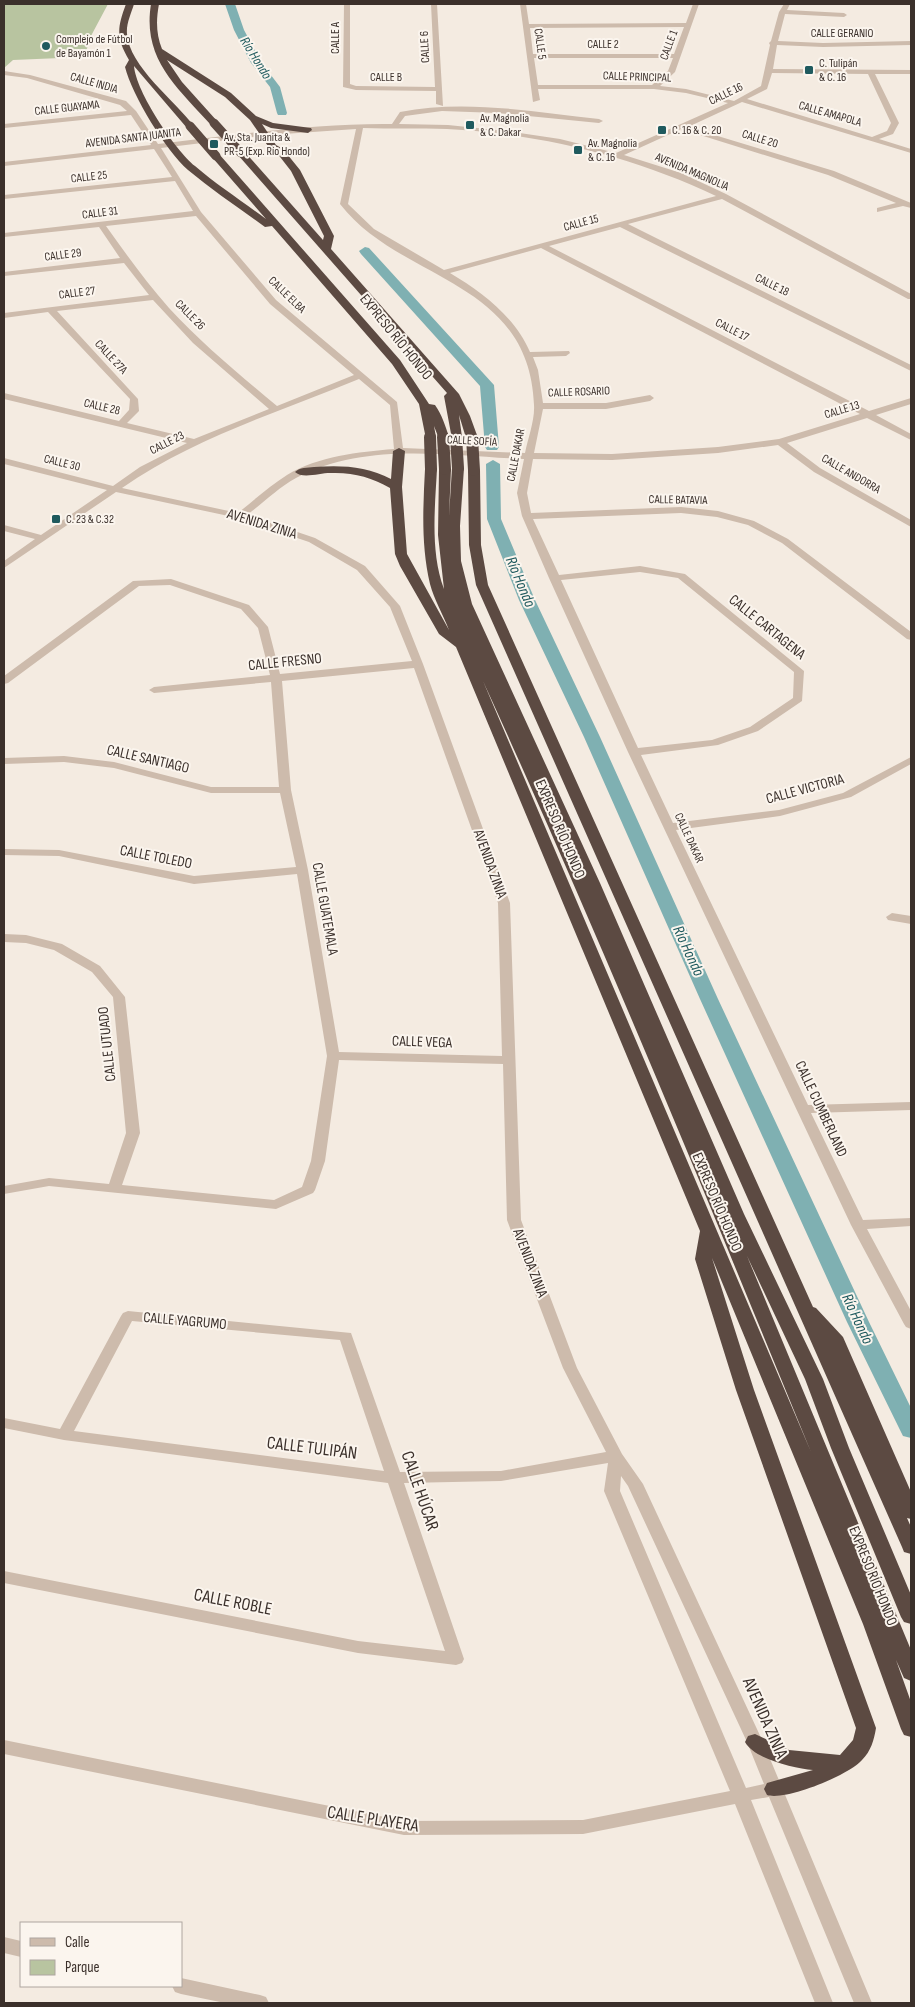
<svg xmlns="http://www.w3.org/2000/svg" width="915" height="2007" font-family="'Sofia Sans Condensed',sans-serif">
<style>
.green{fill:#b8c4a0}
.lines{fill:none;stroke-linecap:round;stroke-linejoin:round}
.canal{fill:#7fb0b2;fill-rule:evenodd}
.minor{fill:#cdbbac;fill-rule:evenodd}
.highway{fill:#5c4a42;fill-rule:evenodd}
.highway-bridge-far1{stroke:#5c4a42;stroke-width:9}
.highway-bridge{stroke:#5c4a42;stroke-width:12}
.poi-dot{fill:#1f5a5e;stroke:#fbf5ee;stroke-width:2}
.labels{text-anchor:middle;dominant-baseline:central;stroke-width:4;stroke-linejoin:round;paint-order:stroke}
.far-street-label{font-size:12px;fill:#3b302b;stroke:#fbf5ee}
.far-poi-label{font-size:12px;fill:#3b302b;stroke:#fbf5ee;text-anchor:start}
.far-water-label{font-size:14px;font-style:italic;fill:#1f5a5e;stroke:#fbf5ee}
.street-label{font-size:15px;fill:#3b302b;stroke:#fbf5ee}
.water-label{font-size:16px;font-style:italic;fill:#1f5a5e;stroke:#fbf5ee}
.near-street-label{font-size:18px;fill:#3b302b;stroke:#fbf5ee}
</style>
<rect width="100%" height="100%" fill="#f4ebe1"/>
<!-- green -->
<path class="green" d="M4 4H108L92 34 84 57 13 60 4 68Z"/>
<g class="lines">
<!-- canal -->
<path class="canal" d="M225 4H235L244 30 261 62 280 87 287 113 286 115H278L277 113 270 87 251 63 234 30Z
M365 247 369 248 494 385 499 447 497 450H487L485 447 480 386 361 254 359 251Z
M493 460 500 464 501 519 535 600 600 737 718 999 869 1322 911 1408V1438L903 1436 900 1430 847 1322 700 999 584 737 519 600 487 519 486 464Z"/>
<!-- minor -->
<path class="minor" d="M344 4H350V84L356 86 435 87 431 4H437L443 106 436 104V91L356 90 343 87Z
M520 4H526L529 24 686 23 693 4H699L675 72 660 86 686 89 734 101 761 86 770 45 769 43 771 41 779 12 784 4H790L787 10 844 13 847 15 844 17 785 14 778 41 823 43 911 41V45L823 47 777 45 773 69 911 70V74H875L899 123 893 134 879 139 911 149V153L742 102 688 127 834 171 911 203V208L903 206 877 212V208L896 203 828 175 681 129 624 155 681 173 726 194 911 294V299H908L722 199 628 224 911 365V371L620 227 549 246 869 411 911 398V404L876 415 911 434V440L867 418 787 443 820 468 911 520V527L814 472 778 445 718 453 612 460 533 459 527 493 531 513 681 507 718 511 754 521 788 539 911 632V640L907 639 782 543 748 525 717 517 681 513 533 519 559 575 640 566 685 574 804 671 802 701 758 731 718 745 641 755 673 823 779 810 843 793 911 757V764L851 797 780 816 676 830 808 1105 911 1102V1110L811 1113 863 1220 911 1218V1226L867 1229 911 1311V1329L906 1327 904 1324 851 1225 628 752 549 578 522 516 517 493 524 459C449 456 365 441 296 478 278 488 263 503 247 515L315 538 365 566 400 606 423 664 510 903 521 1220 577 1368 622 1454 643 1484 763 1742 872 2003H854L769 1797 751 1800 833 2003H815L735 1804 583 1834 404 1835 4 1754V1740L404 1821 583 1820 730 1791 604 1491 608 1463 501 1481 404 1483 464 1659 462 1663 456 1665 358 1653 4 1583V1571L358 1641 445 1651 388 1483 64 1440 4 1428V1418L60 1429 121 1316 123 1313 128 1311 351 1333 400 1472 501 1471 606 1452 563 1368 507 1220 503 1064 339 1060 325 1161 315 1190 313 1193 276 1209 49 1186 4 1194V1186L49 1178 109 1184 126 1133 113 997 92 972 54 950 26 943 4 942V934L26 935 62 944 100 966 125 997 140 1133 122 1185 274 1200 302 1187 311 1161 327 1056 297 874 194 884 59 856 4 855V849L59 850 194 876 296 867 280 793H211L114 768 64 762 4 764V758L64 756 114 762 211 787H279L271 682 154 693 149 690 154 687 270 675 258 628 241 609 170 585 139 586 8 683 4 684V676L133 581 171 579 249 605 268 627 280 674 412 661 390 607 357 570 309 542 238 518 116 492 4 568V561L35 539 4 531V525L41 535 107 490 4 464V458L113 486 140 467 187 443 4 399V393L119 421 129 410 130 399 48 312 4 318V313L149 295 124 263 4 276V272L120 258 99 227 4 237V233L193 211 175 181 4 199V195L172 177 154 149 4 166V162L151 145 131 115 4 128V124L127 111 120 105 27 78 4 75V71L30 75 126 101 136 111 158 144C236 135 314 123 392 124L400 112C465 99 534 112 599 119L603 121 599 123 498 113 442 111 405 116 399 124 448 125 506 131 560 139 616 153 728 103 686 93 654 89H538L540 100 533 102ZM684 27 674 54H533L530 28ZM534 58H673L668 71 652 85H538ZM772 73 868 74 891 123 887 131 872 137 747 99 767 89ZM363 128C391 129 419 128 447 129 540 134 632 156 716 196L444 270 374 229 348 204ZM356 129 340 204C400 282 529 278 534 405 535 420 528 438 525 453L403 448 397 402 276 300 201 212 161 148 269 135ZM196 216 270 304 354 375 277 406C240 375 202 344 169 308 146 282 126 254 106 226ZM541 248 860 414 779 439 718 447 612 454 534 453 543 409H606L650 401 654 398 650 395 606 403H543L538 370 533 357 566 356 570 353 569 351 530 352C515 317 482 292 450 273ZM153 300 193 343 269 409 194 439 127 423 139 411 138 399 57 311ZM359 379 390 405 394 449C358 452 319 456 287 475 270 486 254 500 238 513L122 488C194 438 279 412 359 379ZM640 572 678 578 794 672 793 698 750 727 712 740 638 748 561 580ZM414 668 498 903 502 1056 339 1052 308 870 291 790 282 681ZM132 1321 340 1340 384 1471 74 1431ZM621 1476 628 1486 747 1742 764 1784 746 1788 620 1491Z
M892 913 911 916V924L888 920 886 917Z
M4 1937 21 1941V1957L4 1953Z
M181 1978 260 1995 266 1997 269 2003H225L181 1994 175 1992 172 1986H181Z"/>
<!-- highway -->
<path class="highway" d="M126 4H134C131 14 126 24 127 34 129 66 175 101 194 126L193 128H187L134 66C136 92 175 150 195 166 217 185 242 201 266 219L211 156 213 154H219L400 360 429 404 435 405C442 415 445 425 449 437L447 439H439L434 426 436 437 434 439H426L419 404 392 364 272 226 265 227C239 208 212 190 188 170 166 151 132 95 125 67L129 60C116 38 117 28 126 4Z
M151 4H159C156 20 156 34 162 49L231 93 256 116 273 123 311 128 312 130 308 133 271 128 262 124 276 145 283 149 300 170 334 236 331 249 459 394 470 416 478 438 476 440 472 441 466 438 459 415 462 437 460 439H452L444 396 447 393 238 155V151H244L323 240 324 236 291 171 277 153 270 149 250 120 225 97 167 60 182 82 217 121V125H211C177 87 142 59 151 4Z
M399 448 405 451 402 487 407 554 449 630C443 615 434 599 430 584 421 546 423 507 425 469L431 466 437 469C435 507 430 552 444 589L438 535 439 469 445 466 451 469 449 516 452 468 458 465 464 468 460 526 461 561 472 604 600 883 744 1214 823 1379 849 1448 911 1595V1624L904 1622 901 1617 831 1448 805 1379 747 1256 911 1650V1681L904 1678 896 1660 911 1702V1737L904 1735 901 1729 863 1624 712 1258 754 1390 876 1728C874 1740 871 1751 862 1760 849 1775 786 1801 767 1795L764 1789 767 1783 813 1770C794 1768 754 1759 745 1742L748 1736 755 1734 789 1750 840 1755 853 1740 856 1728 736 1390 695 1259 700 1231 456 647 439 634 400 566 395 554 390 488C371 477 353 472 330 473 320 473 302 479 295 472 300 467 307 468 314 467 341 465 367 466 391 479L393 451ZM483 681C599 935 705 1193 811 1452Z
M474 467 480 470 481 545 488 585 813 1307 816 1308 843 1337 911 1492V1519L907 1518 911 1527V1554L904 1552 902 1547 476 585 469 545 468 470Z"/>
<!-- highway-bridge-far1 -->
<path class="highway-bridge-far1" d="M214 123 241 153
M190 126 216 156"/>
<!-- highway-bridge -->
<path class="highway-bridge" d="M430 437 431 469
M443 437 445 469
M456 437 458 468
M472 438 474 470"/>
</g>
<!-- markers -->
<g class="poi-dot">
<circle cx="46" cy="46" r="5"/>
<rect x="804" y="65" width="10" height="10" rx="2.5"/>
<rect x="465" y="120" width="10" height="10" rx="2.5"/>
<rect x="657" y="125" width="10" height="10" rx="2.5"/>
<rect x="209" y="139" width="10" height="10" rx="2.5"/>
<rect x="573" y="145" width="10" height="10" rx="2.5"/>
<rect x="51" y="514" width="10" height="10" rx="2.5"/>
</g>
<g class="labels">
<!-- far-street labels -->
<g class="far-street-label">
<text x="842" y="33">CALLE GERANIO</text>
<text transform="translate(335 38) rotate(-90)">CALLE A</text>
<text transform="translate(540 44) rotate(82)">CALLE 5</text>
<text x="603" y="44">CALLE 2</text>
<text transform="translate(669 45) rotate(-70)">CALLE 1</text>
<text transform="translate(425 47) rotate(-93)">CALLE 6</text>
<text x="386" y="77">CALLE B</text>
<text transform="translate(637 77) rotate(2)">CALLE PRINCIPAL</text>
<text transform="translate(94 83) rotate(16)">CALLE INDIA</text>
<text transform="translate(726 94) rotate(-26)">CALLE 16</text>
<text transform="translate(67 108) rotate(-6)">CALLE GUAYAMA</text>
<text transform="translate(830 114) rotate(16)">CALLE AMAPOLA</text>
<text transform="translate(133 138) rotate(-7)">AVENIDA SANTA JUANITA</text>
<text transform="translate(760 139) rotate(17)">CALLE 20</text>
<text transform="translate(692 172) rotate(23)">AVENIDA MAGNOLIA</text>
<text transform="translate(89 177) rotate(-6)">CALLE 25</text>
<text transform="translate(100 213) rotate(-7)">CALLE 31</text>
<text transform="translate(581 223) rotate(-15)">CALLE 15</text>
<text transform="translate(63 255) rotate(-7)">CALLE 29</text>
<text transform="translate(772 285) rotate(26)">CALLE 18</text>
<text transform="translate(77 293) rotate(-7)">CALLE 27</text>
<text transform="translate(287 295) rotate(44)">CALLE ELBA</text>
<text transform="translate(190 315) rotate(45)">CALLE 26</text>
<text transform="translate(732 330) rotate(27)">CALLE 17</text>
<text transform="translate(111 357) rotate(47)">CALLE 27A</text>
<text transform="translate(579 392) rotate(-2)">CALLE ROSARIO</text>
<text transform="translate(102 407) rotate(13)">CALLE 28</text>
<text transform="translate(842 410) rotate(-17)">CALLE 13</text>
<text transform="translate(472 441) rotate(3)">CALLE SOFÍA</text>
<text transform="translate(167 443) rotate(-27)">CALLE 23</text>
<text transform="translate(516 455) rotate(-79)">CALLE DAKAR</text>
<text transform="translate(62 463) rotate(14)">CALLE 30</text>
<text transform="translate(851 474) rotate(30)">CALLE ANDORRA</text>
<text transform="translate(678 500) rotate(1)">CALLE BATAVIA</text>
<text transform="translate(689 838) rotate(65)">CALLE DAKAR</text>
</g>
<!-- far-poi labels -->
<g class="far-poi-label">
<text x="56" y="39">Complejo de Fútbol<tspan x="56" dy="14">de Bayamón 1</tspan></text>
<text x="819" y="63">C. Tulipán<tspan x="819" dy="14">&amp; C. 16</tspan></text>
<text x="480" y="118">Av. Magnolia<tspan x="480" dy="14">&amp; C. Dakar</tspan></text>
<text x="672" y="130">C. 16 &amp; C. 20</text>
<text x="224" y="137">Av. Sta. Juanita &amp;<tspan x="224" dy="14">PR-5 (Exp. Río Hondo)</tspan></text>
<text x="588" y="143">Av. Magnolia<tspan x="588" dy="14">&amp; C. 16</tspan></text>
<text x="66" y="519">C. 23 &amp; C.32</text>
</g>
<!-- far-water labels -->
<g class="far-water-label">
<text transform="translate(256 58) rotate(58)">Río Hondo</text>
</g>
<!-- street labels -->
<g class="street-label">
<text transform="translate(396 337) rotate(51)">EXPRESO RÍO HONDO</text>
<text transform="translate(262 524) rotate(17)">AVENIDA ZINIA</text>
<text transform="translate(767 627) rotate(39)">CALLE CARTAGENA</text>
<text transform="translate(285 662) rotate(-6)">CALLE FRESNO</text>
<text transform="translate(148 759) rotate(13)">CALLE SANTIAGO</text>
<text transform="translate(805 789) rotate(-15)">CALLE VICTORIA</text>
<text transform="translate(560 829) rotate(67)">EXPRESO RÍO HONDO</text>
<text transform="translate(156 857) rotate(11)">CALLE TOLEDO</text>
<text transform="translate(490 864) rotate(70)">AVENIDA ZINIA</text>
<text transform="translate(325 909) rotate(80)">CALLE GUATEMALA</text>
<text transform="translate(422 1042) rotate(2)">CALLE VEGA</text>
<text transform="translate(107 1044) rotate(-96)">CALLE UTUADO</text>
<text transform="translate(821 1109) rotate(65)">CALLE CUMBERLAND</text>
<text transform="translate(717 1202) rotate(67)">EXPRESO RÍO HONDO</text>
<text transform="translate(530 1263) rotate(69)">AVENIDA ZINIA</text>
<text transform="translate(185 1321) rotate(5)">CALLE YAGRUMO</text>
<text transform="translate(873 1576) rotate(68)">EXPRESO RÍO HONDO</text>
</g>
<!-- water labels -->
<g class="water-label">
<text transform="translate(520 582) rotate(67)">Río Hondo</text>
<text transform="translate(688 951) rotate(65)">Río Hondo</text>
<text transform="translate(857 1319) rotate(65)">Río Hondo</text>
</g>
<!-- near-street labels -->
<g class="near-street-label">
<text transform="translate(312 1448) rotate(7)">CALLE TULIPÁN</text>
<text transform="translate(420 1491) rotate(71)">CALLE HÚCAR</text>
<text transform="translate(233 1602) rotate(11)">CALLE ROBLE</text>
<text transform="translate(765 1718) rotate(66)">AVENIDA ZINIA</text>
<text transform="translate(373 1819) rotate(9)">CALLE PLAYERA</text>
</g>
</g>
<!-- border -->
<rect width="915" height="2007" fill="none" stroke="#3b302b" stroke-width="10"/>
<!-- legend -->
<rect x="20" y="1922" width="162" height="65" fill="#fbf5ee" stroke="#aea6a0"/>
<rect x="30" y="1938" width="25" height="8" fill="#cdbbac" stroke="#aea6a0"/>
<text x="65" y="1947" font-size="15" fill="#3b302b">Calle</text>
<rect x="30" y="1960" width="25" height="15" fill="#b8c4a0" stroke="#aea6a0"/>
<text x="65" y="1972" font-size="15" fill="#3b302b">Parque</text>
</svg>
